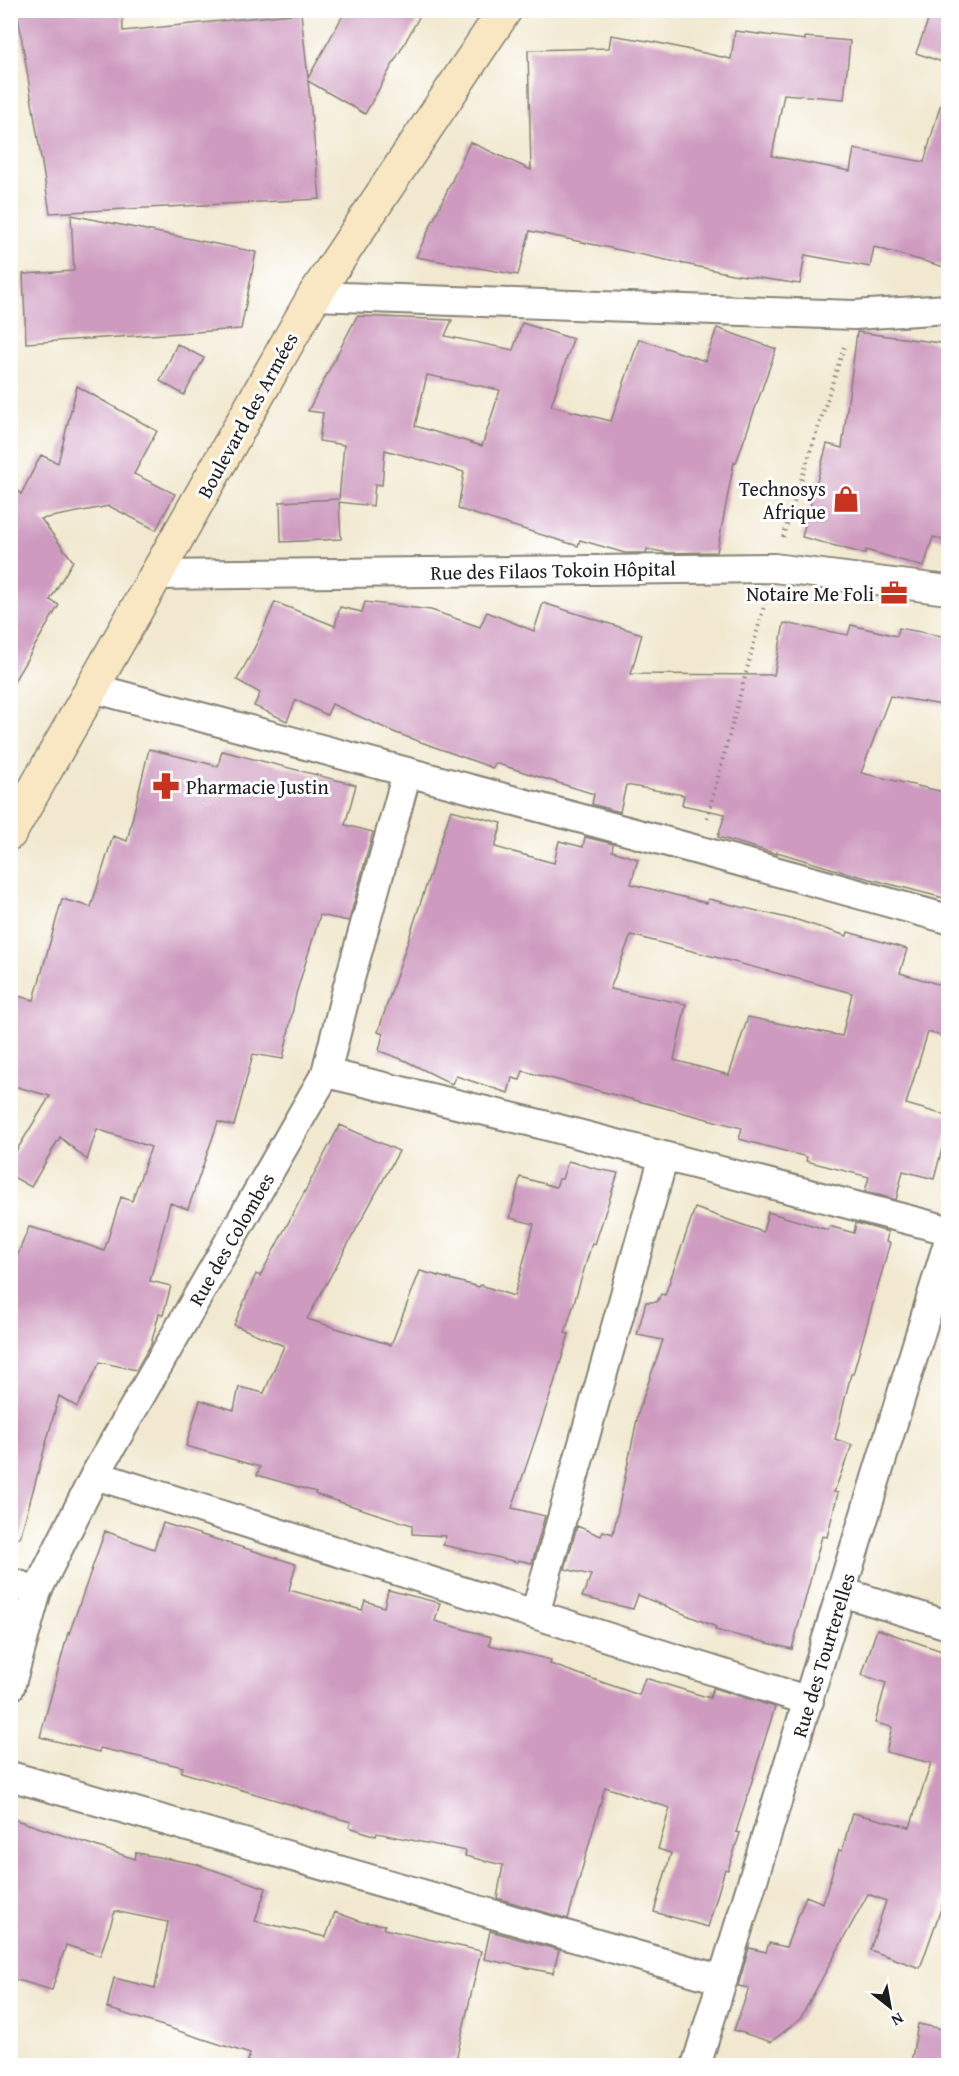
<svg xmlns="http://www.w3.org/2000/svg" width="959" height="2076" font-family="'Gentium Book Plus',serif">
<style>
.building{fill:#ce9abf;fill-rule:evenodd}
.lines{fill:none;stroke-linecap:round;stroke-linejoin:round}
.street-casing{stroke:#868276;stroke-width:32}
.secondary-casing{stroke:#868276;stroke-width:36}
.path{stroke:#868276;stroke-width:4;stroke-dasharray:1.5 4.5;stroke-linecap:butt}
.street{stroke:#fff;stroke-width:28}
.secondary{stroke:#f9e7c3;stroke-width:33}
.labels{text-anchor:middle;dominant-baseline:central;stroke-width:6;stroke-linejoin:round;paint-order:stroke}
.street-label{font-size:20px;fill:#1c1c1c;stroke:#fff}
.poi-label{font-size:20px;fill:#1c1c1c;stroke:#fff;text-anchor:end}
</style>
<rect width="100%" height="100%" fill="#fff"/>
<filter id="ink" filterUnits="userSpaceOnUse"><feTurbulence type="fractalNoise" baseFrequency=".0167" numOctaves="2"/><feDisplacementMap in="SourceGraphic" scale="12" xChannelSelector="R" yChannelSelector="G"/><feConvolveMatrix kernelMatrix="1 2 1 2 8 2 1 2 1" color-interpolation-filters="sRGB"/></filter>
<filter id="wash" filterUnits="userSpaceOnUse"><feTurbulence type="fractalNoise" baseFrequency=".008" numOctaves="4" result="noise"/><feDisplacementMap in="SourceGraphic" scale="24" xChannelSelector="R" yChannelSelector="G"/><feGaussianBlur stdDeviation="1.35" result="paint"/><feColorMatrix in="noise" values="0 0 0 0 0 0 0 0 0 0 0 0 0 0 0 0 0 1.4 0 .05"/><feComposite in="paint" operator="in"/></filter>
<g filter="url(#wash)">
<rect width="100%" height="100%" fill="#f1e8cf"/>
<g id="blocks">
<!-- building -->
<path class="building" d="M17 10H122L123 31 301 13 308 78 346 10H423L365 114 308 81 320 199 50 213Z
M932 10H948V64L916 53Z
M735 31 805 40V37L850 41 844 99 784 94 772 156 850 171 854 149 924 162 940 106 948 107V268L874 247 870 267 805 255 800 284 732 274 530 231 518 275 416 257 470 142 531 170 528 50 609 48 611 35 654 42 731 59Z
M71 215 256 252 241 329 26 343 23 274 74 271Z
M357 316 452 320 445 336 513 350 522 323 573 339 551 406 611 421 639 339 705 361 717 328 776 349 736 463 734 462 717 552 669 553 647 549 646 553H625L580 540 578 546 458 509 464 472 385 450 382 485 375 484 373 506 339 502 341 539 281 542 280 502 339 499 344 445 319 441 323 413 308 411ZM427 375 500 390 482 446 415 426Z
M857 332 948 344V542L933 537 924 567 866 550 865 554 802 537 827 444 842 448Z
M177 344 204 358 184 395 160 381Z
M77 386 157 431 134 474 175 494 156 530 109 506 41 519 73 561 50 600 59 605 10 688V480L21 494 41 455 58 463Z
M275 602 335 626 340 607 362 612 365 602 431 610 480 627 487 612 534 631 543 603 642 634 631 674 774 675 784 623 848 635 851 625 897 636 899 628 948 637V706L890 696 861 773 948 793V881L944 898 847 873 777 852V854L718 837 725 814 682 805 684 795 626 785 620 812 592 804 594 794 495 763 493 768 396 733 332 704 327 715 296 700 287 721 254 706 260 693 237 680 258 641Z
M149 749 218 766 222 751 356 785 345 825 373 832 349 921 320 915 296 994 283 1059 253 1054 234 1126 218 1122 188 1209 170 1203 150 1281 171 1286 163 1315 159 1314 151 1344 136 1370 100 1362 77 1407 59 1396 20 1538 10 1537V1253L17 1256 29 1227 63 1236 104 1251 121 1197 132 1201 151 1147 97 1129 87 1160 60 1137 31 1187 10 1175V1161L50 1096 10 1085V994L34 1000 62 899 91 907 113 836 127 841Z
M451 810 502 823 495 847 554 863 559 841 583 847 585 837 613 844 612 851 638 859 631 884 707 903 708 899 791 919V918L847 936 848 932 907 949 900 973 948 987V1038L928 1032 906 1104 948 1116V1126L934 1179 903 1171 896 1200 865 1191 869 1177 806 1161 807 1157 739 1139 742 1128 523 1071 520 1080 512 1078 508 1093 456 1076 452 1084 404 1060 379 1051 383 1034 378 1032ZM631 935 852 993 842 1036 748 1017 729 1075 674 1060 686 1004 610 989Z
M340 1125 399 1151 307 1319 391 1345 420 1271 479 1287 480 1285 514 1296 534 1224 510 1218 520 1177 556 1187 559 1179H562L568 1161 597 1169 618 1173 595 1244 592 1243 565 1333 569 1334 553 1387 512 1508 545 1516 532 1563 518 1560V1562L443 1545 446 1536 412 1534V1525L315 1494 316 1492 257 1475 260 1467 186 1446 200 1400 234 1410 239 1387 264 1393 284 1346 234 1325 256 1274 260 1276Z
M695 1208 763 1232 768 1212 828 1230 829 1226 854 1233 856 1223 888 1232 886 1242 890 1243 853 1374H851L835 1439 852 1445 834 1492 838 1493 827 1537 822 1536 792 1649 715 1630 716 1627 638 1595 633 1609 582 1597 591 1575 565 1569 577 1526 601 1536 603 1531 613 1534 639 1410 663 1340 637 1335 646 1302H657L661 1294 665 1295Z
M163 1523 296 1564 289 1590 362 1610 365 1601 384 1607 388 1590 440 1603 435 1621 491 1637 489 1645 551 1660 550 1664 639 1695 645 1678 710 1698 713 1688 775 1707 736 1832 740 1833 728 1870 725 1869 708 1927 654 1912 671 1853 658 1849 670 1808 605 1787 568 1919 497 1898 503 1865 465 1856 466 1851 377 1833 376 1836 349 1827 351 1822 181 1772 183 1767 100 1748 99 1752 40 1737 68 1633 69 1634 105 1531 154 1549Z
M877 1629 948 1653V1889L920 1968 870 1950 886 1901 868 1894 800 2019 771 2042 734 2030 749 1988 738 1986 749 1948 766 1952 769 1943 786 1947 806 1896 823 1903 839 1850 842 1851 852 1813 910 1827 931 1763 886 1752 892 1727 875 1723 886 1683 862 1675Z
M10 1818 135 1859 136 1853 196 1864 266 1888 255 1921 326 1937 335 1912 362 1922 385 1925 384 1929 481 1951 456 2060 450 2059 448 2066H246L250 2054 107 2008 114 1978 155 1988 168 1922 115 1911 100 1956 66 1945 52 1990 10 1978Z
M490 1931 559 1950 553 1973 484 1959Z
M918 2024 948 2030V2066H928L911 2063Z"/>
</g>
</g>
<g filter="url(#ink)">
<use href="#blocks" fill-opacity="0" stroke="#868276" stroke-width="1.5"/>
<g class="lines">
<defs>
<path id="street" d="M314 296 854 315 948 309
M157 575 774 568 948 590
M93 688C378 765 664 839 948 919
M326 1073 532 1122 948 1230
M95 1475 809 1701
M10 1582 37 1591
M842 1592 948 1625
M535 1614 664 1156
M10 1687 37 1591 95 1475 326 1073 346 993 407 773
M10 1776 723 1980
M696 2066 948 1243"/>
<path id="secondary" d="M10 833 314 296 505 10"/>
</defs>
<!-- street casing -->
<use href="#street" class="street-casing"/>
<!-- secondary casing -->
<use href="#secondary" class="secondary-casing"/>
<!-- path -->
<path class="path" d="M783 537 844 347
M707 818 765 602"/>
<!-- street -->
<use href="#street" class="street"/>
<!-- secondary -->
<use href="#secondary" class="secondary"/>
</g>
</g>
<!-- icons -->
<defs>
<symbol id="shop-bare" viewBox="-9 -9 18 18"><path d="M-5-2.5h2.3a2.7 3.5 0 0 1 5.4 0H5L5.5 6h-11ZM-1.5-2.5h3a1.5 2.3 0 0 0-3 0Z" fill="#c8321e" stroke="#fff" stroke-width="2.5" paint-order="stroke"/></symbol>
<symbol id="office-bare" viewBox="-9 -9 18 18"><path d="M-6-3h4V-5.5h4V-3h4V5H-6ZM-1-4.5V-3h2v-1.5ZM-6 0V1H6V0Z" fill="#c8321e" stroke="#fff" stroke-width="2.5" paint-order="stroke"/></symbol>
<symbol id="pharmacy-bare" viewBox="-9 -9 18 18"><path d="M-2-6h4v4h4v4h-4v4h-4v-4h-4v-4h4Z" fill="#c8321e" stroke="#fff" stroke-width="2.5" paint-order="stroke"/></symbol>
</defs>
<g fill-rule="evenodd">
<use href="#shop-bare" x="827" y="480" width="38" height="38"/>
<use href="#office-bare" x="875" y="574" width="38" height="38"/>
<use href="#pharmacy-bare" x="147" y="767" width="38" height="38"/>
</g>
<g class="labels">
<!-- street labels -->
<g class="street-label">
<text transform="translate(247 415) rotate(-61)">Boulevard des Armées</text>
<text transform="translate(553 570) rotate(-1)">Rue des Filaos Tokoin Hôpital</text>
<text transform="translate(231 1239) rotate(-60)">Rue des Colombes</text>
<text transform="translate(823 1655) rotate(-73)">Rue des Tourterelles</text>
</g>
<!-- poi labels -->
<g class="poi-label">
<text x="826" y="488">Technosys<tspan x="826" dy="23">Afrique</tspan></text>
<text x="874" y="593">Notaire Me Foli</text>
<text x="186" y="786" text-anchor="start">Pharmacie Justin</text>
</g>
</g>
<!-- margin -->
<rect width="959" height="2076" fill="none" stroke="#fff" stroke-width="36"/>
<!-- north arrow -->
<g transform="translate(890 2007) rotate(149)" stroke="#ffffff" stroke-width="4.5" paint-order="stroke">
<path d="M0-4.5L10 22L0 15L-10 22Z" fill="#1c1c1c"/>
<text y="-9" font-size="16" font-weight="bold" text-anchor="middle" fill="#1c1c1c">N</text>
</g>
</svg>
